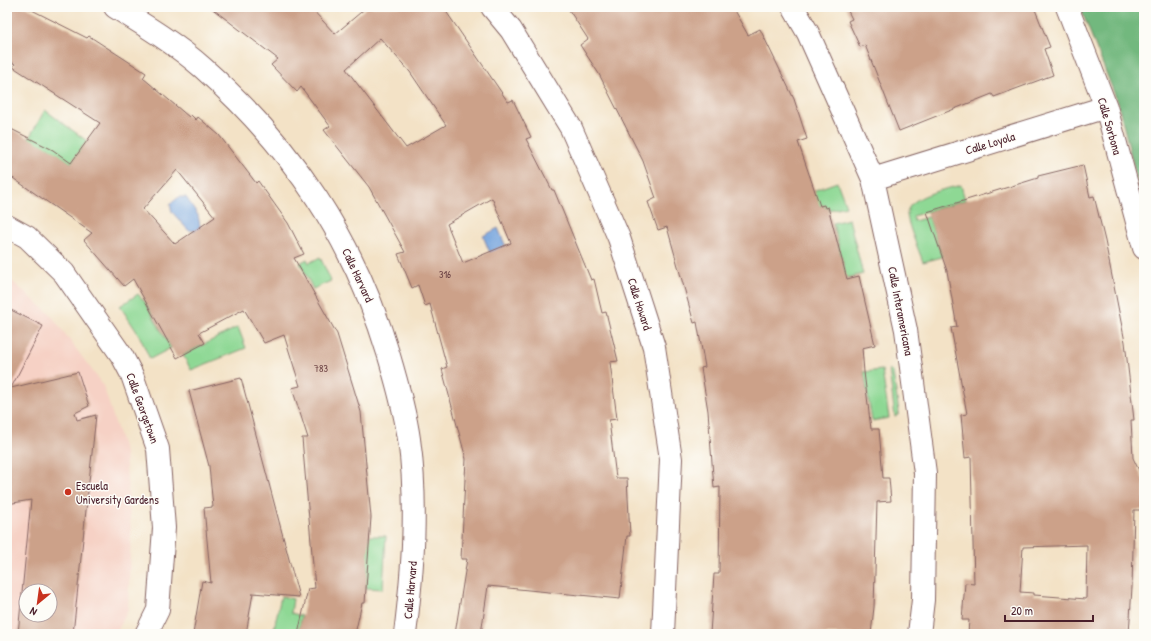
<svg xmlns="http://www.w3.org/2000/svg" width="1151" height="641" font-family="'Patrick Hand',sans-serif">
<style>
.built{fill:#f6d1c5;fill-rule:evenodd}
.green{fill:#8ed894;stroke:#6c7c60}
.forest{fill:#72b87e;stroke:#5e6c54}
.water{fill:#73a3dd;stroke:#5e6184}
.building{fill:#cca189;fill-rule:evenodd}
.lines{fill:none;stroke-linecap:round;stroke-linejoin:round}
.minor-casing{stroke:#856361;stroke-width:24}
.minor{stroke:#fff;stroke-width:22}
.poi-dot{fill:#c8321e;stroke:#fdfcf7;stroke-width:1.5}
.labels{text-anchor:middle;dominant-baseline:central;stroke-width:3;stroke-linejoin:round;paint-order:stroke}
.number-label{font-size:10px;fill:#6a4042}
.street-label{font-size:12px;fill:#4a1f2b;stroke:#fdfcf7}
.poi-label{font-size:12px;fill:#4a1f2b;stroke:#fdfcf7;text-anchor:start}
</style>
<rect width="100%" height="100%" fill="#fdfcf7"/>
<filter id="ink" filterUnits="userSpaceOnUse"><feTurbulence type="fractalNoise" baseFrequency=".025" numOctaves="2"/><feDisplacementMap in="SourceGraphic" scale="8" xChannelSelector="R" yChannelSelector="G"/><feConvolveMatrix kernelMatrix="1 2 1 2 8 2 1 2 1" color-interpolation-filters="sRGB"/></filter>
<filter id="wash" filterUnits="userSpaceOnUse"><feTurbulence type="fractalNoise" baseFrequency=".012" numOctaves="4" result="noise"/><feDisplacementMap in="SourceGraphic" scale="16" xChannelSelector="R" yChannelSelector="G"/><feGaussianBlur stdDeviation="0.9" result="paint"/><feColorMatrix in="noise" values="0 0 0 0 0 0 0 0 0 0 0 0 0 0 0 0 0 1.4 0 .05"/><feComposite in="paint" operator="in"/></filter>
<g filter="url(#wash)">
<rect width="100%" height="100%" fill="#f3e2c6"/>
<!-- built -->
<path class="built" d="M7 277 51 315 103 385 125 453 131 531 128 610 116 634H7ZM26 591H50V615H26Z"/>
<!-- green -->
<path class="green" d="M45 110 87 141 71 163 47 147 29 169V138Z
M837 182 846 206 829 210V207L825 208 824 205 798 212V216L771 224 783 270 803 265 807 281 845 271 833 223 849 219 863 274 773 296 770 294 747 215Z
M961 185 965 200 913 216 914 221 929 217 942 257 923 262C918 248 909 229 907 215 906 196 947 189 961 185Z
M320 257 331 281 313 289 300 263 307 259 309 263Z
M138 294 145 302 171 348 150 359 139 335 120 306Z
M238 327 246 348 191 370 183 355Z
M889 369 893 372 899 412 898 415 895 417Z
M882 370 889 418 872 421 864 372Z
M369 536H386L383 589 366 588Z
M281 596 293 599 291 613 302 616 298 634 273 633Z"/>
<!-- forest -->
<path class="forest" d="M1080 7H1144V210L1118 103Z"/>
<!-- water -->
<path class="water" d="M179 197H186L198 215 200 226 196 231 188 230 172 212 170 204Z
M498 228 513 263 497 270 483 236Z"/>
<g id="blocks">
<!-- building -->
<path class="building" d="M7 7H26L87 38 89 36 146 73 143 78 189 117 191 115 196 120 198 117 219 135 256 183 258 181 288 223 304 254 294 258 337 334 361 412 371 517 365 603H362L355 634H298L308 589 315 588 302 438H308L292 388 300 386 284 335 264 343 244 309 199 333 205 343 177 358 133 279 124 286 84 240 92 233 7 174V127L53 150 71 163 100 123 13 67 15 64 7 60ZM177 170 215 217 175 244 143 209Z
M210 7H310L335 34 367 7H443L508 102 513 100 531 137 526 139 552 190H554L591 280 594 279 602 313 606 312 618 361 610 362 617 419 609 420 616 478H627L630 536H627L620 599 488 586 481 634H455L467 559H461L466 459 442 369 447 367 430 304 425 306 418 285 412 288 398 254 405 252 369 187 324 130 330 126 301 87 297 92 271 65 278 59ZM380 38 410 72 446 125 406 148 346 69ZM492 198 511 243 463 263 447 224Z
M567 7H732L748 35 760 29 794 99 807 139 798 142 820 206 824 205 825 208 828 207 847 279 859 276 875 345 862 348 864 372 871 429H879L883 478H889L891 501 877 502 874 607 871 634H710L714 574H719L720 487 714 488 708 411 701 368 705 367 697 322 694 323 667 227 658 230 648 202 656 198 643 161 599 74 580 45 588 39Z
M846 7H1034L1050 47 1044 49 1053 75 994 97 992 94 899 131 865 45 860 47 848 21 852 19Z
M1083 165 1090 197 1094 196 1105 241 1125 342 1134 420H1131L1133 458 1144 481V510H1134L1132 587 1129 634H968L969 620H962L965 583 974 584 971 457 965 458 961 415 967 414 951 328 957 327 947 271 927 212 1038 178V176ZM1087 545 1086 599 1034 595V593L1020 592 1023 547Z
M7 308 43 326 11 388 78 372 89 406 75 413 77 420 96 415 73 634H18L31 500 7 504ZM26 591H50V615H26Z
M241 378 299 597 253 593 246 634H193L202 581 211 583 204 508 213 507 209 466 189 391Z"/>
</g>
</g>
<g filter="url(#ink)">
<use href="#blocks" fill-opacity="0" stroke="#856361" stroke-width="1"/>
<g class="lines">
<defs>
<path id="minor" d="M115 7C146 26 177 45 203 68 294 149 354 239 389 356 397 383 405 411 409 439 418 503 413 570 405 634
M492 7 511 30 571 128 619 238 654 347 671 459 663 634
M793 7 808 33 873 179 906 330 925 473 923 600 919 634
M1067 7 1106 107 1144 248
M873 179 1106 107
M7 226 27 237 64 273 122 356 132 375 158 449 164 528 158 610 146 634"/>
</defs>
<!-- minor casing -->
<use href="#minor" class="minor-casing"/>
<!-- minor -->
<use href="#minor" class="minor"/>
</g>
</g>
<!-- markers -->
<circle class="poi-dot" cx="68" cy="492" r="4"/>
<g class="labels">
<!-- number labels -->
<g class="number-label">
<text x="445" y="274">316</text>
<text x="321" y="368">783</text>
</g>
<!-- street labels -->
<g class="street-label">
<text transform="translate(1110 126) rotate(74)">Calle Sorbona</text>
<text transform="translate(990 143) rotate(-17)">Calle Loyola</text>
<text transform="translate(358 275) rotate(65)">Calle Harvard</text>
<text transform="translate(640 304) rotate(72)">Calle Howard</text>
<text transform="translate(901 311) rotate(79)">Calle Interamericana</text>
<text transform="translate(143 408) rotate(70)">Calle Georgetown</text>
<text transform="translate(410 590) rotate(-85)">Calle Harvard</text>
</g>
<!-- poi labels -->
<g class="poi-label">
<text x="76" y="485">Escuela<tspan x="76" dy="14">University Gardens</tspan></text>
</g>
</g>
<!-- margin -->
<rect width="1151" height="641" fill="none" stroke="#fdfcf7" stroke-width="24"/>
<!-- north arrow -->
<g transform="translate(38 603) rotate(209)"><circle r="19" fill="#fdfcf7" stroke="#b5a4a5"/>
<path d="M0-3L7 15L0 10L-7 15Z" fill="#c8321e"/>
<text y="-6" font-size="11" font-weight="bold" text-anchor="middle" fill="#4a1f2b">N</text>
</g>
<!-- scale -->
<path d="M1005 615v6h88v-6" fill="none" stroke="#4a1f2b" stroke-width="2"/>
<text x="1011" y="615" font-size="12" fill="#4a1f2b" stroke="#fdfcf7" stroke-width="3" paint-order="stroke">20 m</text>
</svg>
